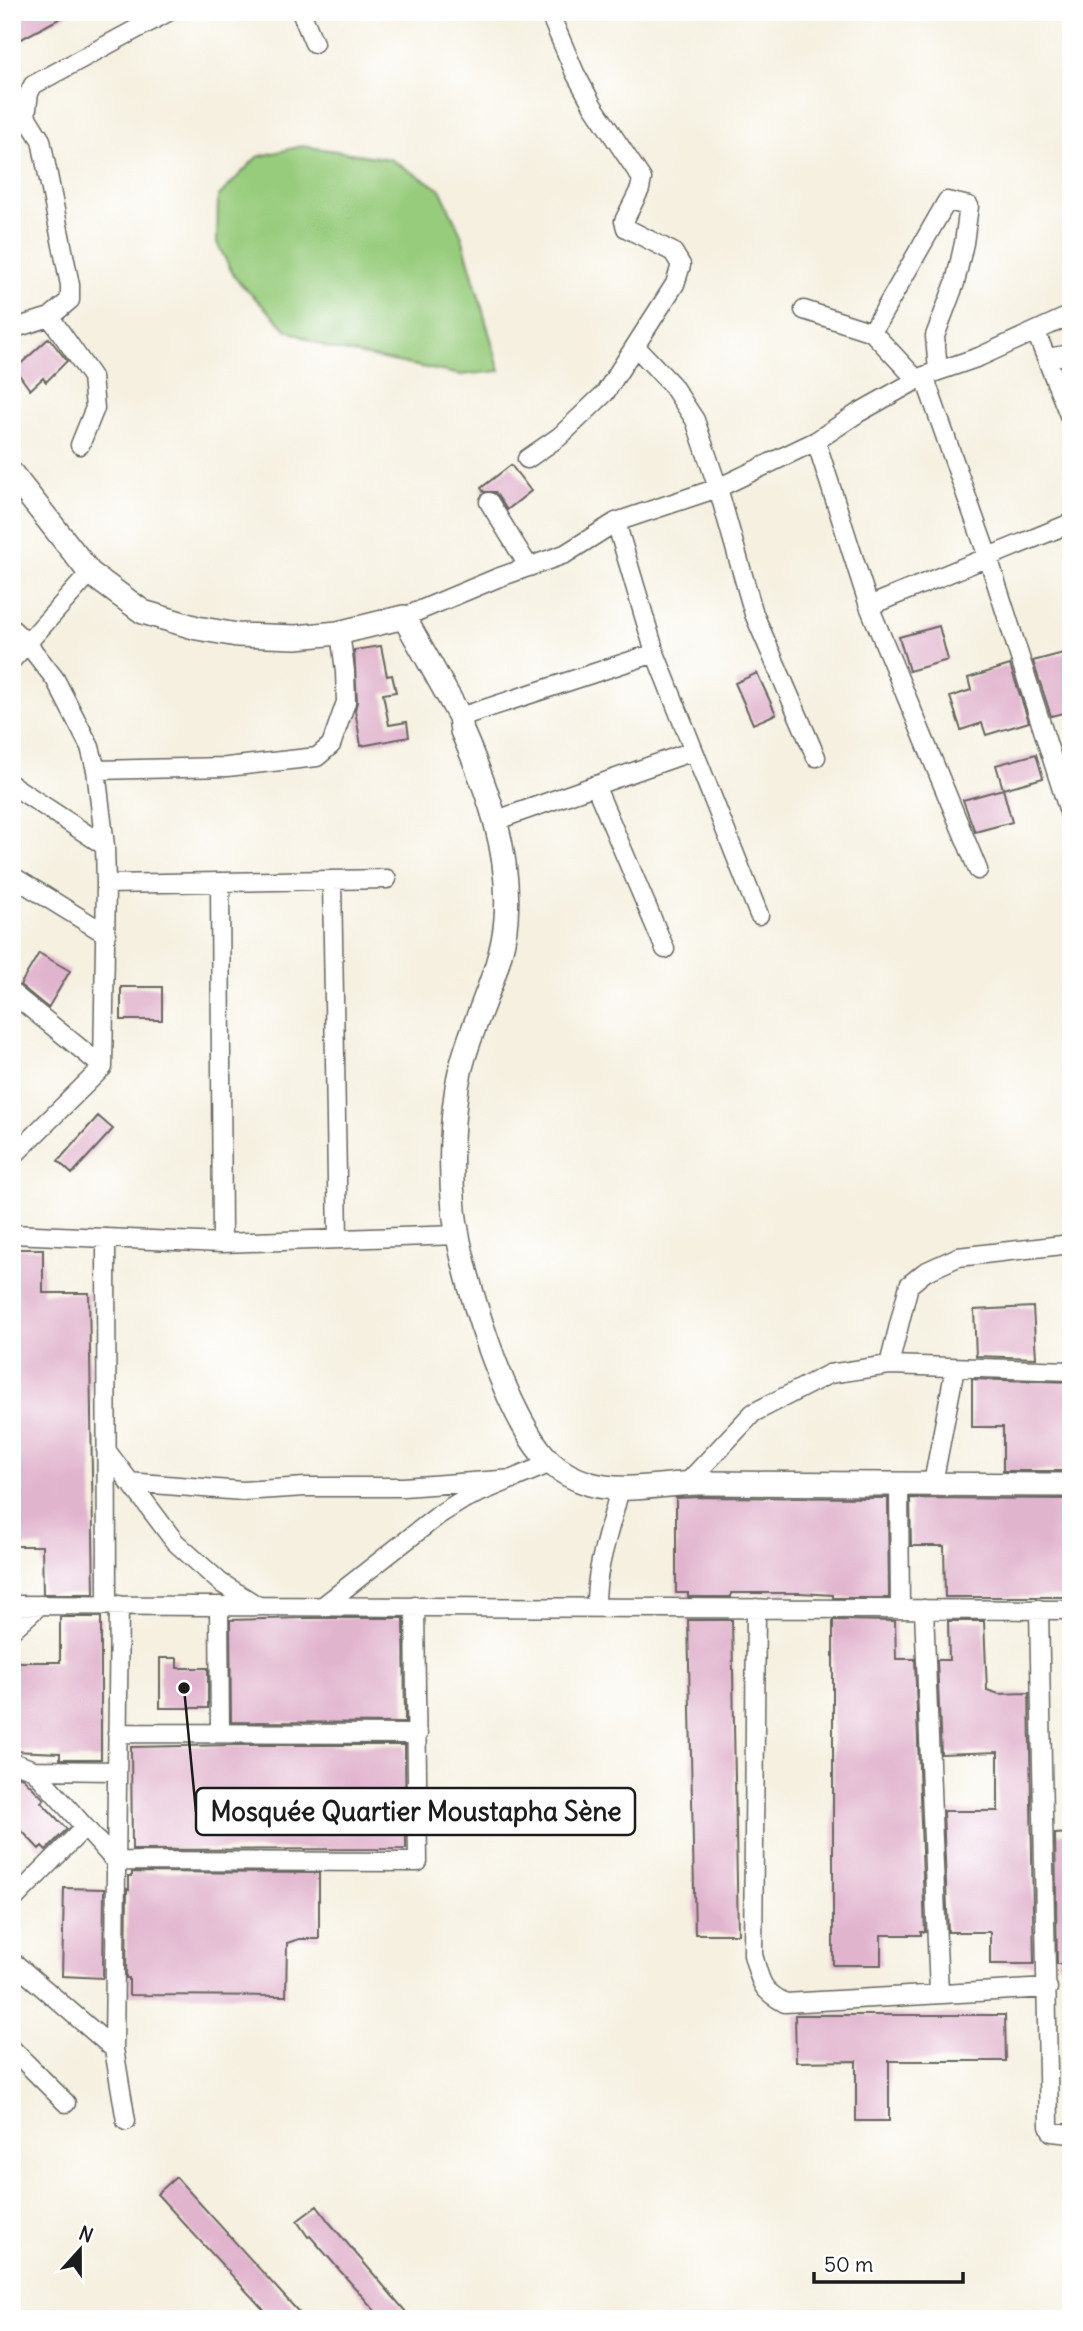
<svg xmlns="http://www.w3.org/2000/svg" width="1083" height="2331" font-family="Delius,sans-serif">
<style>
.green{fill:#98cc7d;stroke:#5a744c;stroke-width:2}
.building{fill:#e1b4cd}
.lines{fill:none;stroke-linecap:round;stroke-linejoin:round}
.minor-casing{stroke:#686661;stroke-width:21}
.tertiary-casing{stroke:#686661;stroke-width:26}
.minor{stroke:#fff;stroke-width:18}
.tertiary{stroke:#fff;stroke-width:23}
.leader{fill:none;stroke:#1c1c1c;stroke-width:2.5}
.callout-dot{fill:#1c1c1c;stroke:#fff;stroke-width:2.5}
.callout{fill:#fff;stroke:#1c1c1c;stroke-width:2.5}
.callout-label{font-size:26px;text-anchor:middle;font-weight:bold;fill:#1c1c1c}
</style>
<rect width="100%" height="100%" fill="#fff"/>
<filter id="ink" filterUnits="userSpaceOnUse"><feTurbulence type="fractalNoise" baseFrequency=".0143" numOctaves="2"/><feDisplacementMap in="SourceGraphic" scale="14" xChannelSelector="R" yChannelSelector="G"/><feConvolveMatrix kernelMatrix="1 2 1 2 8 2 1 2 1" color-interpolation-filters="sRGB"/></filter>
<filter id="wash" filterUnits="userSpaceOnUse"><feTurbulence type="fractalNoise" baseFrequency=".00686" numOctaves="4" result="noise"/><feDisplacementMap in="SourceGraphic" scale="28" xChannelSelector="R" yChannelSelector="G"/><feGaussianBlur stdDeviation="1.57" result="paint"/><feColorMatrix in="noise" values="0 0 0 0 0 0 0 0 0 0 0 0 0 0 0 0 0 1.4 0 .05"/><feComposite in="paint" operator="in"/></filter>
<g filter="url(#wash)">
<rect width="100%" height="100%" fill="#f5f0e0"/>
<!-- green -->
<path class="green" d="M302 146 390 159 440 189 461 234 500 371 461 375 328 348 287 330 235 278 217 243 218 197 257 157Z"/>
<g id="blocks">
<!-- building -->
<path class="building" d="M12 12H72L12 44Z
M49 338 67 361 46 382 43 378 30 390 15 369Z
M511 465 531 491 507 510 495 492H484L481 488Z
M939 626 948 660 909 671 899 637Z
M381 646 387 676 392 675 396 692 383 694 389 725 407 722 409 737 361 746 355 710 357 702 354 650Z
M1071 651V711L1051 716 1033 661Z
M1010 665 1029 722 986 735 982 723 961 730 950 697 971 690 968 678Z
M757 673 776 714 753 724 735 683Z
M1036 754 1043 778 1003 789 996 765Z
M1003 789 1012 822 975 832 963 800Z
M39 953 70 971 48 1008 20 985Z
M121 987H162V1020H121Z
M98 1116 113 1129 72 1174 58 1161Z
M12 1249H43V1293H89L94 1594H43L42 1546H12Z
M1033 1307 1036 1358 976 1356 974 1310Z
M972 1379 1071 1382V1471H1003V1427H972Z
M700 1497 888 1498 889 1598H833V1595L800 1593H731V1597H688V1593H676V1498Z
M910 1498 1071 1499V1597H945L944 1546H911Z
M60 1617H101V1759H60V1753L12 1751V1662H60Z
M302 1618H404L405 1723 231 1722 230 1620Z
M688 1620H732L738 1934H695Z
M833 1620 895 1621 896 1659H915L925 1932H921V1935H881V1965H833Z
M948 1621H984L987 1690 999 1694 1029 1693 1034 1964H990V1932H948L943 1811H998V1752L941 1754 937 1660H949Z
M160 1658H177V1668H208V1708H160Z
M232 1745H405L406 1849 132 1850 131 1747Z
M12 1774 23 1778 44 1799 41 1802 67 1829 46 1850 42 1846 39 1849 21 1830 12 1838Z
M1071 1833V1964H1057L1055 1834Z
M132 1872 319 1873V1939H299L287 1943 286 1996 129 1995V1978H126L127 1889 129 1890V1876H132Z
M64 1888 104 1889 103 1978 62 1976Z
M795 2015H1005L1006 2061H889V2121H856V2061L796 2062Z
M176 2177 305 2319H272L157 2194Z
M317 2206 329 2222 412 2319H382L310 2236 308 2237 297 2221Z"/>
</g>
</g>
<g filter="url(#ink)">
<use href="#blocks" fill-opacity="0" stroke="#686661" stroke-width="2"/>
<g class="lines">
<defs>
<path id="minor" d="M301 12 314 43
M804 310 872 332 917 380
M50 317 92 377 95 408 80 445
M12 329 50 317 70 300V285L41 140 26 116 29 93 33 85 168 12
M872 332 947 201 969 206 964 243 955 283 935 336 938 371
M1036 332 1071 420
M636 347 672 385 695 420 718 488 754 614 816 757
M1047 358 1071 354
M924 376 988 557 1071 818
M816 441 869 606 978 870
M527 459 559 437 605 393 675 284 681 265 673 252 626 228 624 221 640 189 642 179 593 106 575 73 549 12
M489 502 529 567
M616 522 655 653 759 915
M869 606 1071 523
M404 617 497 578 565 554 616 522 718 488 816 441 858 413 924 376 979 357 1071 315
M12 629 27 643 55 679 90 747 96 770 105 846 106 884 103 1067 12 1157
M12 660 90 573
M460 717 655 653
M96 770 227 767 317 757 331 745 346 702 345 671 340 632
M12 785 105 846
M595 785 665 949
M497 820 693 751
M12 876 106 934
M332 880 338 1239
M220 882 222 1243
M106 884 387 879
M12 993 103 1067
M12 1234 222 1243 458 1235
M106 1238 107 1605
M889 1365 1071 1371
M106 1450 175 1542 221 1583 258 1606
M128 1482 242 1491 305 1487H403L514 1479
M687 1483 753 1413 829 1374 889 1365 909 1285 925 1272 958 1257 1071 1244
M933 1483 955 1368
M899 1484 900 1609
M12 1605 1071 1610
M119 1605 114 2049 126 2121
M219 1606 220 1733
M323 1606 440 1514 464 1499 551 1463
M596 1608C595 1566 611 1528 620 1488
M756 1608 753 1955C761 1981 759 1989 785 2003L1048 1988
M924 1609 939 1994
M1039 1609 1049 2125 1052 2132 1071 2134
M12 1630 40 1605
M117 1733 418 1734
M12 1762 34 1770 116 1771
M34 1770 115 1861 418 1862 415 1606
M12 1901 85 1827
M12 1961 114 2049
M12 2049 66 2103"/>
<path id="tertiary" d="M12 474 90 573 143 612 197 628 237 635 296 637 338 633 404 617 460 717 462 731C488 791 511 852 506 919 502 977 466 1029 457 1087 451 1127 450 1170 454 1210 460 1270 507 1423 551 1463 561 1472 577 1480 590 1484 625 1494 664 1483 700 1483 824 1484 947 1484 1071 1485"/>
</defs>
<!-- minor casing -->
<use href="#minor" class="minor-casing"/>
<!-- tertiary casing -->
<use href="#tertiary" class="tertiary-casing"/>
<!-- minor -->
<use href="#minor" class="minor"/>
<!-- tertiary -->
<use href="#tertiary" class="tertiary"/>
</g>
</g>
<!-- callouts -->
<path class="leader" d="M184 1688L196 1812"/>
<circle class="callout-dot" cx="184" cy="1688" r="7"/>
<rect class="callout" x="196" y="1788" width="439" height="47" rx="7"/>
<g class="callout-label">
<text x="416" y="1821">Mosquée Quartier Moustapha Sène</text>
</g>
<!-- margin -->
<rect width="1083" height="2331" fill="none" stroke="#fff" stroke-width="42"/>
<!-- north arrow -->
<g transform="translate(80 2250) rotate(21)" stroke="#ffffff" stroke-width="5" paint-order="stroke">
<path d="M0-5L12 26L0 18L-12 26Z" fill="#1c1c1c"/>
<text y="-10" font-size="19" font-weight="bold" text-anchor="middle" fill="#1c1c1c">N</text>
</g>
<!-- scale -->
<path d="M814 2272v10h149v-10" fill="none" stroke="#1c1c1c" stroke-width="3.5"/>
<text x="824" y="2272" font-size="21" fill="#1c1c1c" stroke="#ffffff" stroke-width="5" paint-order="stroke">50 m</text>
</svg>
